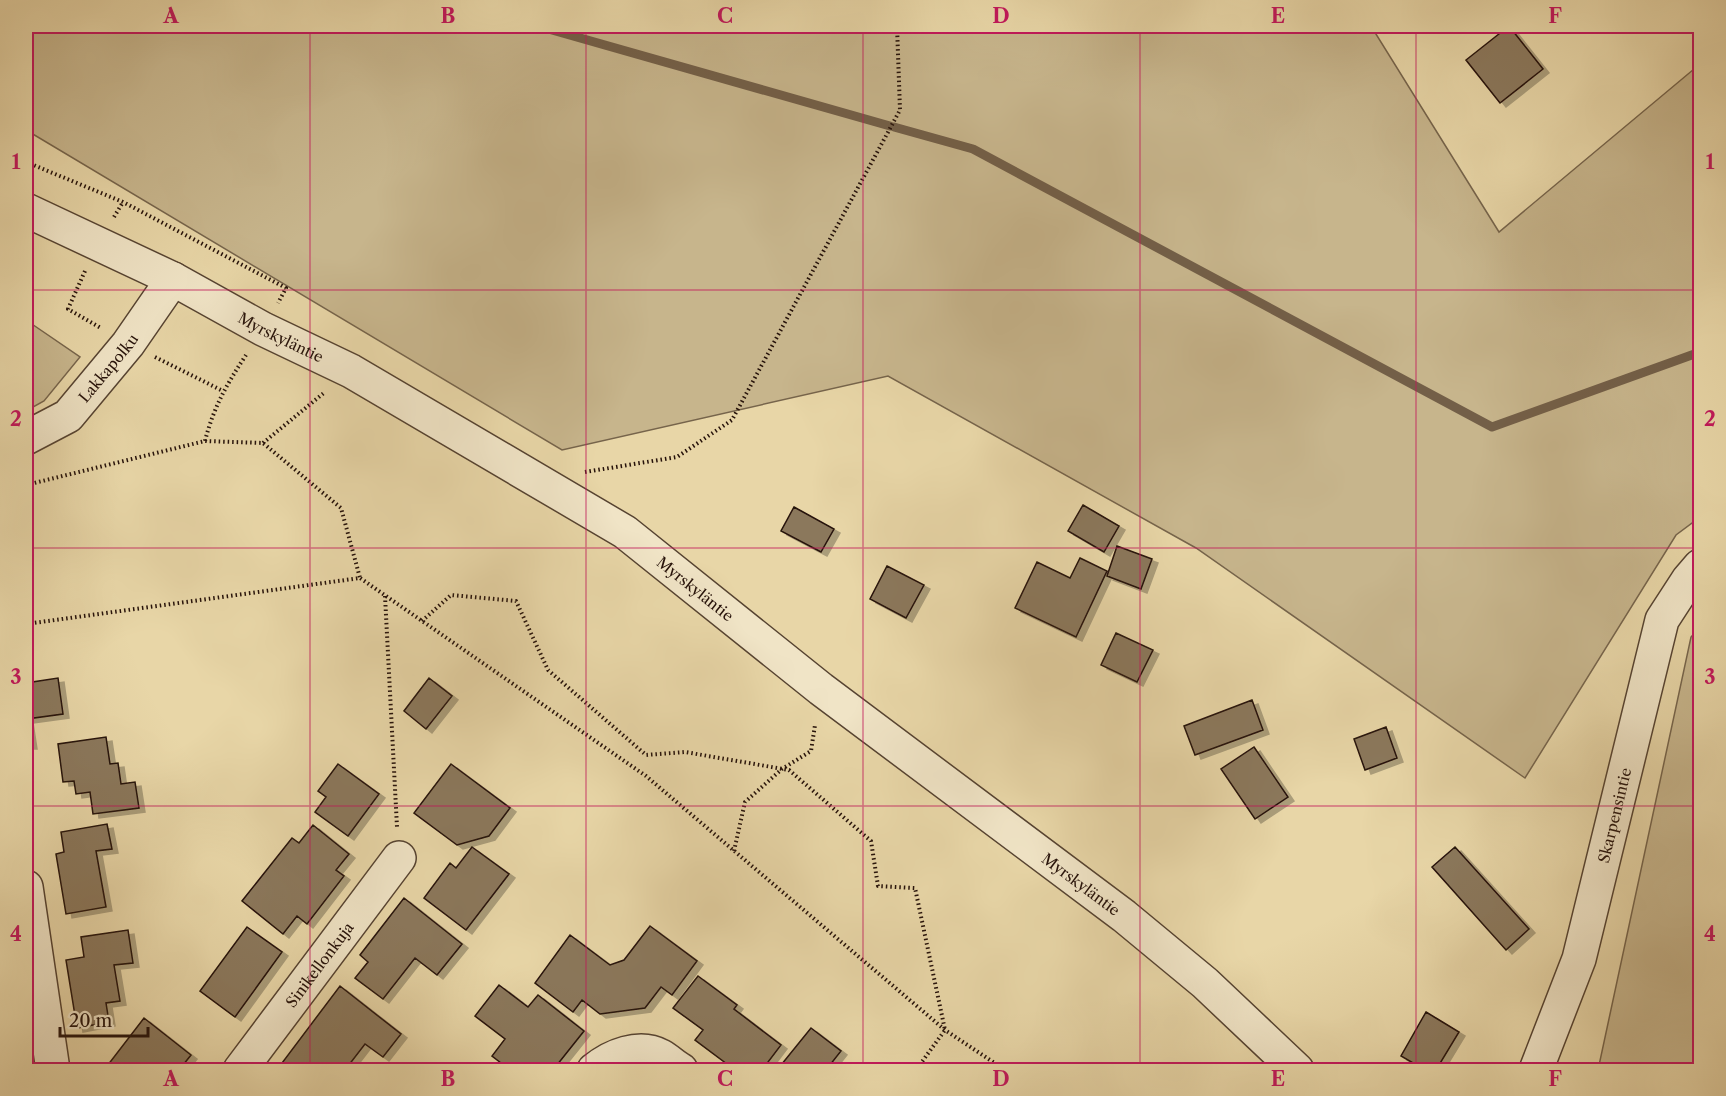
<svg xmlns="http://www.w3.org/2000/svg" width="1726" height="1096" font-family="'Libre Caslon Text',serif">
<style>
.green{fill:#c7b58c;stroke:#76644b;stroke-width:1.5}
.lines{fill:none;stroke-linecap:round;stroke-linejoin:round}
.stream{stroke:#735f48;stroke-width:9}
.building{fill:#8b785c;stroke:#26120a;stroke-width:1.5;filter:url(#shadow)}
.minor-casing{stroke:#564331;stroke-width:36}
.path{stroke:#26120a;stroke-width:4;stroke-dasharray:1.5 3;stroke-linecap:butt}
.minor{stroke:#f0e4c6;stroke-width:33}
.grid{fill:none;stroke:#c2185b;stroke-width:1.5;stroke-opacity:0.55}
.labels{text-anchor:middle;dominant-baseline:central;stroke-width:6;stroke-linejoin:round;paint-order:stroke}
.street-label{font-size:15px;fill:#26120a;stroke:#f0e4c6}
.neatline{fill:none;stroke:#c2185b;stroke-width:2}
.grid-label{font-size:20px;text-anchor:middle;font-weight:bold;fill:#c2185b}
</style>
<defs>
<filter id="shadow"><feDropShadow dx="6" dy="4" stdDeviation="0" flood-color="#0004"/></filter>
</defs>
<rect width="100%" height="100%" fill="#e8d6a7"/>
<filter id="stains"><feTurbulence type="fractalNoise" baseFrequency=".00333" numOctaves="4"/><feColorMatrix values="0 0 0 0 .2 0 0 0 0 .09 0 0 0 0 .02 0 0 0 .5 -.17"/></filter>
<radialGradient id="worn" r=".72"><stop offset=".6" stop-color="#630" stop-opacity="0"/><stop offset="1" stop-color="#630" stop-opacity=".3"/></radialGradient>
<!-- green -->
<path class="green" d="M26 26H1371L1499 232 1700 64V517L1676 535 1525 778 1196 548 888 376 562 450 26 130Z
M26 320 80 357 44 401 26 411Z
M1700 627V1070H1598L1691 637Z"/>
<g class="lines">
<!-- stream -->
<path class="stream" d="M538 26 890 126
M894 127 973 149 1492 427 1700 352"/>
</g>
<!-- building -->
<path class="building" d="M1509 26 1543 69 1500 103 1466 60Z
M1083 505 1119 526 1104 552 1068 531Z
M794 507 834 529 821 552 781 531Z
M1117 546 1152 559 1141 589 1107 576Z
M1080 558 1107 571 1076 637 1015 608 1037 562 1070 578Z
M887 566 924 585 906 618 870 599Z
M1116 633 1153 650 1137 682 1101 665Z
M58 678 63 714 27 719 31 745H26V683Z
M429 678 452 696 426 729 404 711Z
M1252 700 1263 730 1195 755 1184 726Z
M1386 727 1397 758 1365 770 1354 739Z
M106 737 110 764 118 763 121 784 135 782 139 808 93 814 90 792 76 794 74 781 63 782 58 744Z
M1254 747 1288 797 1255 819 1221 769Z
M338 764 379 794 348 836 315 812 326 797 318 791Z
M451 764 510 808 489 836 457 845 414 813Z
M107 824 112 849 96 851 106 907 66 914 56 854 64 852 61 832Z
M313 825 349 854 336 870 344 876 307 924 297 916 283 934 242 901 292 838 299 843Z
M472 847 509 874 466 930 424 898 450 863 456 868Z
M1455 847 1529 929 1506 950 1432 867Z
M404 898 462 944 437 975 415 958 383 999 355 978 368 962 360 955Z
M650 926 697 961 672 995 661 987 645 1008 600 1014 582 1000 573 1012 535 983 570 935 610 965 624 960Z
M247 927 282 952 235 1017 200 991Z
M128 930 133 963 114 965 120 1001 106 1003 109 1022 77 1028 66 960 84 957 81 937Z
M698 976 737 1005 734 1009 781 1045 762 1070H735L695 1040 703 1030 673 1008Z
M499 985 528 1007 538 995 584 1031 553 1070H495L501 1063 492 1056 505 1039 475 1016Z
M340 986 401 1034 383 1057 365 1044 345 1070H292L282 1063Z
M1426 1012 1459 1032 1436 1070H1425L1401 1056Z
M144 1018 191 1055 179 1070H104Z
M811 1028 841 1051 826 1070H777Z"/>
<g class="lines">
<defs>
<g id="minor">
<path id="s1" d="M26 210 173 279 263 329 351 371 625 532 821 689 1124 916 1205 983 1297 1070"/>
<path id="s2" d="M26 438 68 416 128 344 173 279"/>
<path d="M26 887 53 1070"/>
<path id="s3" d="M240 1070 399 858"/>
<path d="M594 1070C611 1056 639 1044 661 1056 668 1060 674 1066 681 1070"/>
<path id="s4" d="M1536 1070 1579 959 1662 620 1688 580 1700 566"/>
</g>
</defs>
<!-- minor casing -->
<use href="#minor" class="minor-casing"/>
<!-- path -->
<path class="path" d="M26 162 123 202 286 288 278 303
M114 217 123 202
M85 271 68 309 101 328
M155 357 223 391
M205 441C214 406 227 384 246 355
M263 443 325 392
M585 472 677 457 732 420 900 110 897 26
M26 485 205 441 263 443 341 508 360 578
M385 596 397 827
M422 621 451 595 516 601 548 670 646 755 685 752 789 770 871 841 878 886 915 888 945 1030 916 1070
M26 624 360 578 646 776 945 1030 1005 1070
M734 851 745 802 782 769 811 751 815 725"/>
<!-- minor -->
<use href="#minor" class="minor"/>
</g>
<!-- grid -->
<path class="grid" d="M310 26V1070M586 26V1070M863 26V1070M1140 26V1070M1416 26V1070M26 290H1700M26 548H1700M26 806H1700"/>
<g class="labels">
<!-- street labels -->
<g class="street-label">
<text stroke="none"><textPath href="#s1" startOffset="285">Myrskyläntie</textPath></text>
<text stroke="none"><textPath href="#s2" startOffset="110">Lakkapolku</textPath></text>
<text stroke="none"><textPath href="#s1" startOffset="771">Myrskyläntie</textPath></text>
<text stroke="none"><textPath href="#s4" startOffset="267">Skarpensintie</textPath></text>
<text stroke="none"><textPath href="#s1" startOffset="1257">Myrskyläntie</textPath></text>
<text stroke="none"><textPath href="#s3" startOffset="132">Sinikellonkuja</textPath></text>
</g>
</g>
<!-- margin -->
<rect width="1726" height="1096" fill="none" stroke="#e8d6a7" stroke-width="66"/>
<!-- scale -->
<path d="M60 1027v9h88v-9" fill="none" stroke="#26120a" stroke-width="3"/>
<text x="69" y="1027" font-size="18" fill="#26120a" stroke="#f0e4c6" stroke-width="4.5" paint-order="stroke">20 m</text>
<rect x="33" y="33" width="1660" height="1030" class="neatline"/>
<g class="grid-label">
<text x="171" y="23">A</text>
<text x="448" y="23">B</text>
<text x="725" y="23">C</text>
<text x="1001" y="23">D</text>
<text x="1278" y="23">E</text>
<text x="1555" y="23">F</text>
<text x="16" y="169">1</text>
<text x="1710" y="169">1</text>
<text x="16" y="426">2</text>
<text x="1710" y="426">2</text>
<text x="16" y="684">3</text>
<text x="1710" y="684">3</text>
<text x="16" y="941">4</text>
<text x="1710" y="941">4</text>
<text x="171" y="1086">A</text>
<text x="448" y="1086">B</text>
<text x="725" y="1086">C</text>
<text x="1001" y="1086">D</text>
<text x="1278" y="1086">E</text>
<text x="1555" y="1086">F</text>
</g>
<rect width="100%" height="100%" filter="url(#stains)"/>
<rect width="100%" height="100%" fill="url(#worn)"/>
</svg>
